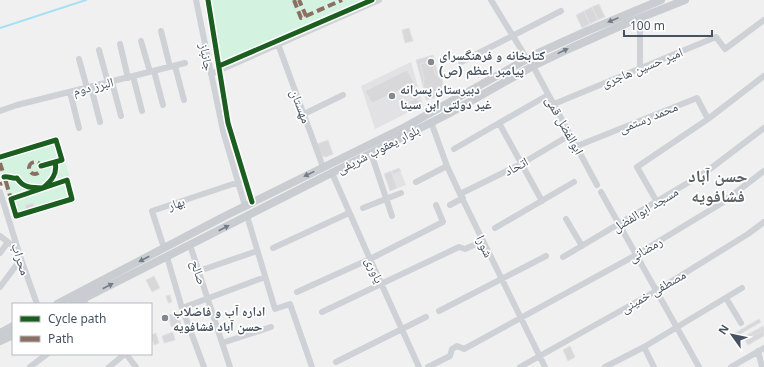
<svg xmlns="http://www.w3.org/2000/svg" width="764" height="367" font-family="'Noto Sans','Noto Naskh Arabic',sans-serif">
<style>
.education{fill:#e2e1e3}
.green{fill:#d3f2e0}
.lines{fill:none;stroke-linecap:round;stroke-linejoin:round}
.stream{stroke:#a5e0f3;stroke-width:2}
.building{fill:#d8d8db;stroke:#e2e2e3}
.minor{stroke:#ced1d5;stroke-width:6}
.major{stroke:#c9cdd1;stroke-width:8}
.quiet{stroke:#8d6e63;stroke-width:4;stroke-dasharray:8 4;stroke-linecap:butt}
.cycleway-casing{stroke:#fff;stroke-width:8}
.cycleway{stroke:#1b5e20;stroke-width:5}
.oneway{fill:#747d87}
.poi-dot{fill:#828992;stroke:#fff;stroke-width:1.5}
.labels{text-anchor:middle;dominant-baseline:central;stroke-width:3.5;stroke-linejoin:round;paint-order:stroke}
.poi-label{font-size:13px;font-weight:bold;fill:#46525f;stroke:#fff;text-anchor:start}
.street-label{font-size:13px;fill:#46525f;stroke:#fff}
.district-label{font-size:17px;font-weight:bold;fill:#5b6065;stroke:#fff}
</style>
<rect width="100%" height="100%" fill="#f1f0f0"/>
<!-- education -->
<path class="education" d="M411 62 423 105 375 129 361 86Z
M399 168 406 185 390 191 384 174Z"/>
<!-- green -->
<path class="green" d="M210 0H367L221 62Z
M58 136 76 199 14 218 0 171V153Z"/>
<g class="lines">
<!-- stream -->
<path class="stream" d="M0 28 86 0"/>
</g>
<!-- building -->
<path class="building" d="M599 4 605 17 598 20 592 7Z
M592 7 598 20 590 24 584 11Z
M584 11 590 24 582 28 576 15Z
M409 28 413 41 405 43 402 30Z
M433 55 438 75 435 74 432 61 420 64 424 79 423 86 416 60Z
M432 61 435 74 441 77 443 83 441 89 436 93 433 94 427 91 423 86 424 79 420 64Z
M407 70 414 83 372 103 365 91Z
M423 86 429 93H436L437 97 426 100Z
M417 98 419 104 412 107 409 102Z
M328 140 333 154 326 157 322 156 317 144Z
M399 168 401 171 393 174 392 171Z
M391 171 397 188 390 191 384 174Z
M33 203 34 207 26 209 25 205Z
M154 276 160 288 152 292 146 280Z
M170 295 172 302 168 303 166 296Z
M177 312 181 324 171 327 170 321H168L167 316Z
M759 319 761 322 737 336 735 333Z
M763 326 764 329V336L748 345 743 337Z
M760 328 762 331 753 336 751 333Z
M173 332 175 340 164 343 162 336Z
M156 333 159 343 154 345 151 335Z
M570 346 575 357 568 361 563 350Z"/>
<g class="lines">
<!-- minor -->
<path class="minor" d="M196 0 223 131 245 206
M491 0 527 59
M640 18V68
M161 31 170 67
M141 41 150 72
M120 44 128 78
M278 44 323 167
M99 50 108 83
M79 59 87 88
M461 62 561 11
M175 66 184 100
M533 66 597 185
M154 71 163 105
M211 74 379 0
M133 76 142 111
M112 82 121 116
M91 87 100 122
M70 92 79 128
M554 104 716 37 725 49 764 20
M0 111 17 105 185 63
M304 114 343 95
M431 122 447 166 460 194 545 367
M499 123 542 201
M577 146 697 98 708 119
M454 149 548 95
M371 153 392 216
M332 173 370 259 419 367
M416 182 447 166
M0 192 21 259 37 304
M601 192 699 367
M460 194 521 164 570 135
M657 202 637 167 708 119 764 76
M450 205 463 198
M363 208 401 193
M247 216 275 309 290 304 312 367
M566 219 582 246
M495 228 574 182
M0 236 17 249
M190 245 230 367
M164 248 152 211 239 182
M273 248 349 213
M0 253 8 242
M167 257 182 308 204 367
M563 257 706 172 764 128
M199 271 257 251
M0 287 21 259
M297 292 370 259 443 222 436 205
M726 298 741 323
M83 299 86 304
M182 308 265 277
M439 311 546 256
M322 312 459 247 465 249 483 241
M222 343 271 327
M644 347 654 367
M758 351 762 367
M126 354 136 367
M336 362 426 317
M30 367 47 354
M109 367 125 354
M428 367 450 356 452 349 457 346 464 349 636 255 722 203 764 171
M520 367 656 291 748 234 764 222
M605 367 644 347 742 288
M731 367 764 348"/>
<!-- major -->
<path class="major" d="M57 304 225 216 405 127 536 54 587 31 661 0
M73 304 448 114 533 66 571 48 627 23 685 0
M0 333 13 326
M0 341 13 335"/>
<!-- quiet -->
<path class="quiet" d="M294 0 301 18 306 16 299 0
M306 16 342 0
M29 168a6 6 0 1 1 12 0a6 6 0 1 1-12 0Z
M0 163 6 182 0 184
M6 182 11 199"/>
<defs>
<path id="cycleway" d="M208 0 228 123 252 202
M219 66 372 0
M0 157 56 140 62 160 41 166
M4 177C9 176 12 179 17 178 23 188 32 188 43 188 51 181 58 174 55 162
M67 180 72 199 16 216 11 199Z"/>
</defs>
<!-- cycleway casing -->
<use href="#cycleway" class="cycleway-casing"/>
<!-- cycleway -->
<use href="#cycleway" class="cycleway"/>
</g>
<!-- one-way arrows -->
<defs><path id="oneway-solid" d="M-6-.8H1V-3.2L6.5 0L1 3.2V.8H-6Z"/></defs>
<g class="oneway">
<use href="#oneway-solid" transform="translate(613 20) rotate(157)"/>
<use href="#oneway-solid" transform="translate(563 51) rotate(-26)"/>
<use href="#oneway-solid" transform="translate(309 174) rotate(154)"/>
<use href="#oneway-solid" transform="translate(224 228) rotate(-27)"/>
<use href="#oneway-solid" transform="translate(144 259) rotate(152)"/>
<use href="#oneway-solid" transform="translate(108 286) rotate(-27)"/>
</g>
<!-- markers -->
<g class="poi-dot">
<circle cx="431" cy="62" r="4"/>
<circle cx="392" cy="96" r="4"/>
<circle cx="165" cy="318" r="4"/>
</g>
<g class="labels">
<!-- poi labels -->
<g class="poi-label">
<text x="439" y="55">کتابخانه و فرهنگسرای<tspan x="439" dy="15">پیامبر اعظم (ص)</tspan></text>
<text x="400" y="89">دبیرستان پسرانه<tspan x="400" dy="15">غیر دولتی ابن سینا</tspan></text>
<text x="173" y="311">اداره آب و فاضلاب<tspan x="173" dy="15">حسن آباد فشافویه</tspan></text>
</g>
<!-- street labels -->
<g class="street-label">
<text transform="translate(207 57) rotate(79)">جانباز</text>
<text transform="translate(642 67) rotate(-22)">امیر حسین هاجری</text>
<text transform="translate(93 86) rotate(-14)">البرز دوم</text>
<text transform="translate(301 106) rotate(69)">مهستان</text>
<text transform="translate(648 117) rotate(-22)">محمد رستمی</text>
<text transform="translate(565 125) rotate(61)">ابوالفضل قمی</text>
<text transform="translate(378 149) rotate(-27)">بلوار یعقوب شریفی</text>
<text transform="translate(516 166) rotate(-28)">اتحاد</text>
<text transform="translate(176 203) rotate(-18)">بهار</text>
<text transform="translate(645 209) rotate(-31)">مسجد ابوالفضل</text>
<text transform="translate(485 246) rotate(65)">شورا</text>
<text transform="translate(645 249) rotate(-31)">رمضانی</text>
<text transform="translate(21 259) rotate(72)">محراب</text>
<text transform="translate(375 270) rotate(66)">یاوری</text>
<text transform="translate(199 272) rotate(72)">صالح</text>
<text transform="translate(653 291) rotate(-30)">مصطفی خمینی</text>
</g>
<!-- district labels -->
<g class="district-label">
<text x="718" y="175">حسن آباد<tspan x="718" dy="20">فشافویه</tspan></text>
</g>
</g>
<!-- legend -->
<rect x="12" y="303" width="140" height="52" fill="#ffffff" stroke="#b5babf"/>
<rect x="20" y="316" width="20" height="6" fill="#1b5e20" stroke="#b5babf"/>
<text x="48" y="323" font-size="12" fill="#46525f">Cycle path</text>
<rect x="20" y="336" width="20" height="6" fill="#8d6e63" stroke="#b5babf"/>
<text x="48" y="343" font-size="12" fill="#46525f">Path</text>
<!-- north arrow -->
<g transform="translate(732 335) rotate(303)" stroke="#ffffff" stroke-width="3" paint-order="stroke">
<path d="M0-3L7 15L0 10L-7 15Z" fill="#46525f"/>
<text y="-6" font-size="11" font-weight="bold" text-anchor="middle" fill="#46525f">N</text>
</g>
<!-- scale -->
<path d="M624 30v6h88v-6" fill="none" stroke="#46525f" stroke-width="2"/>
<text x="630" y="30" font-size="12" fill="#46525f" stroke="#ffffff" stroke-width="3" paint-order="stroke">100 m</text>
</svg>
